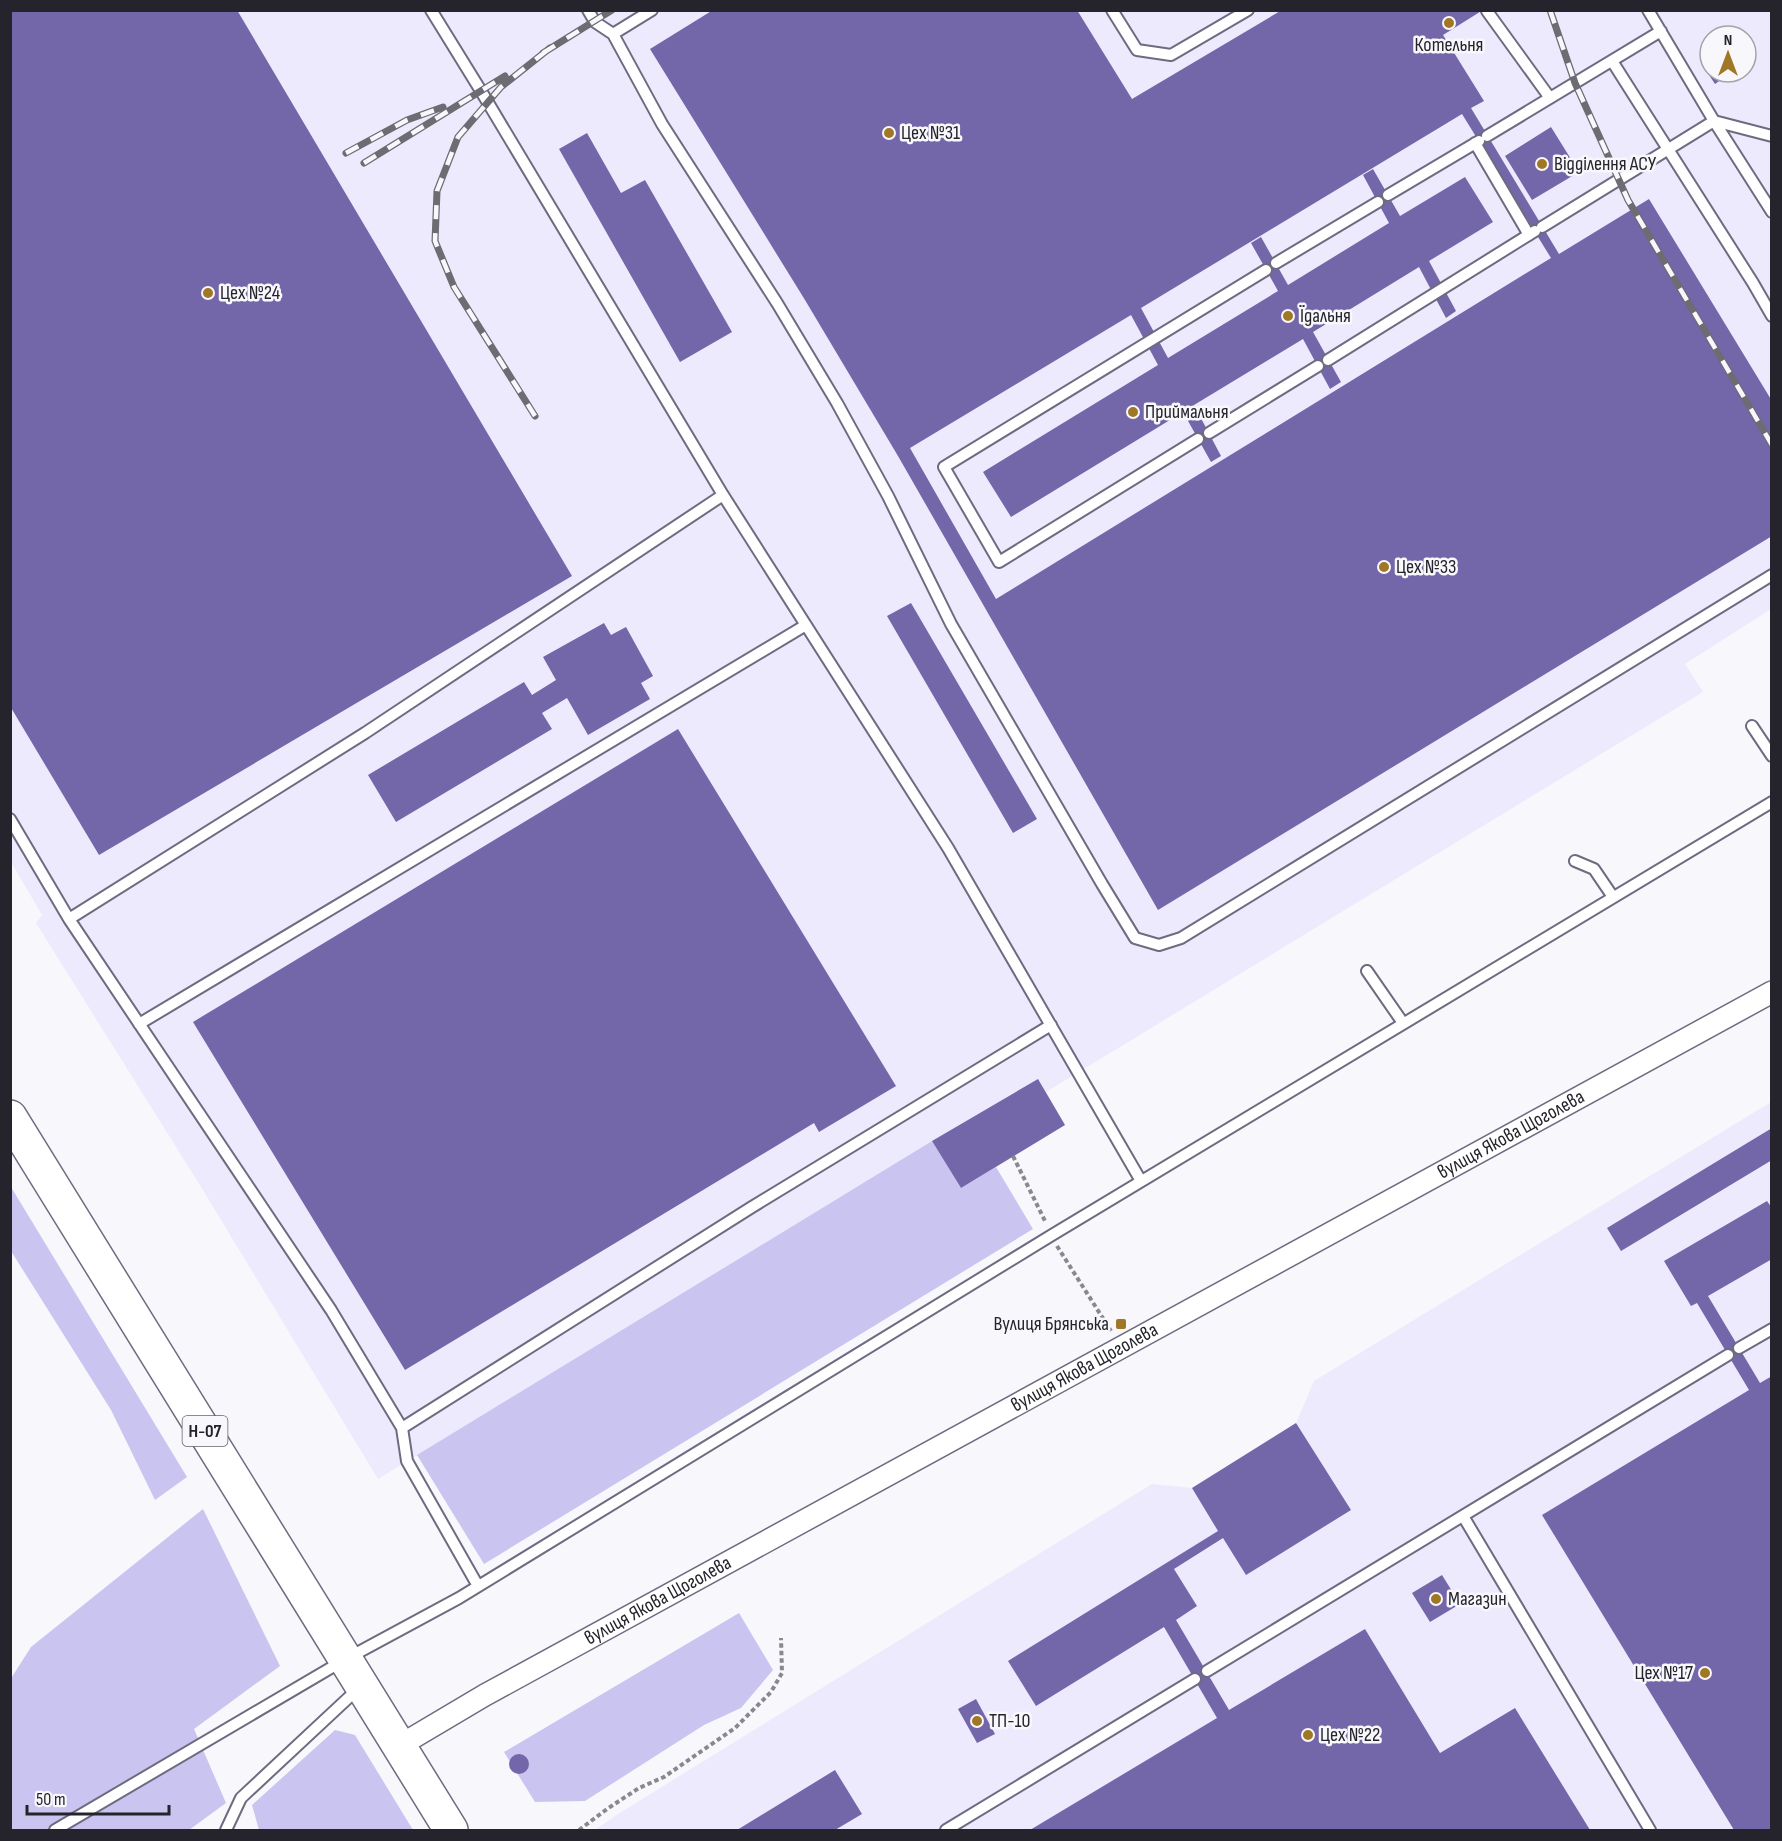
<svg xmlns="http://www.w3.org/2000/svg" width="1782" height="1841" font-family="'Sofia Sans Condensed',sans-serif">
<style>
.built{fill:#edeafd;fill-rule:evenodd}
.green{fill:#cac4f1}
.building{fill:#7366a9;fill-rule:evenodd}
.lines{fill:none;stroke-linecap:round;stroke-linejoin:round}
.lane-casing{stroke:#6e6b80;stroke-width:14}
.street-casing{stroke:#6e6b80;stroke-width:24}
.primary-casing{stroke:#6e6b80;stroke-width:36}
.path{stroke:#89888e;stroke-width:4;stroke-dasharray:4.5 3;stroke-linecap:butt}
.lane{stroke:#fff;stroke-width:10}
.street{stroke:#fff;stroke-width:21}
.primary{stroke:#fff;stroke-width:33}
.rail-casing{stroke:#6d6c73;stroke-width:7}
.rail{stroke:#f8f7fc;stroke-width:4.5;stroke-dasharray:14;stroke-linecap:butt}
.poi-dot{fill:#9f7725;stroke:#f8f7fc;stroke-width:2}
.labels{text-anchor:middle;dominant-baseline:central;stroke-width:5;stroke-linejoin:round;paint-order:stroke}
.shield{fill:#f8f7fc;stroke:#64636a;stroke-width:1.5}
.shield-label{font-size:18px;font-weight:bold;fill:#25242c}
.poi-label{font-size:20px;fill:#25242c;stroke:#f8f7fc;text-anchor:start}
.street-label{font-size:20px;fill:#25242c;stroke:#f8f7fc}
</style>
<rect width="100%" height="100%" fill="#f8f7fc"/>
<!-- built -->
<path class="built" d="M10 11H1771V609L1685 664 1703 692 1046 1092 1065 1125 961 1188 932 1141 378 1479 198 1182 36 923 42 915 11 862ZM1710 36H1746V72H1710Z
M1771 1102V1830H595L618 1814 1152 1484 1192 1488 1296 1423 1314 1381Z"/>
<!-- green -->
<path class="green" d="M932 1141 961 1188 996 1167 1033 1229 484 1564 417 1455Z
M11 1187 187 1477 155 1500 111 1410 11 1251Z
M203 1509 280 1666 194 1729 226 1803 189 1830H11L10 1680 31 1647Z
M739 1613 773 1670 741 1708 704 1725 585 1801 535 1802 504 1752Z
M335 1730 355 1735 413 1830H259L252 1805Z"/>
<!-- building -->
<path class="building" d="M10 10H237L572 576 99 855 10 706Z
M713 10H1077L1132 99 1282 10H1483L1443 35 1484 101 1471 108 1559 254 1649 199 1772 401V536L1158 910 898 456 805 300 650 49ZM1462 114 1551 258 996 599 910 448 1131 315 1158 365 983 472 1011 517 1183 412 1211 462 1221 456 1194 405 1303 339 1330 389 1341 382 1313 332 1419 267 1446 318 1456 311 1429 261 1493 222 1465 177 1400 216 1373 169 1363 175 1389 223 1288 285 1261 237 1251 243 1278 291 1168 358 1141 308Z
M1710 57V72H1732L1715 84 1701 63Z
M1551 127 1579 172 1532 200 1505 156Z
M587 133 621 193 645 180 732 332 680 362 559 149Z
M911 603 1037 819 1013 833 887 616Z
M604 623 611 635 626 627 653 676 641 683 650 699 588 735 567 698 542 713 552 729 396 822 368 775 524 682 532 695 556 680 543 657Z
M678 729 896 1086 819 1132 814 1123 405 1370 193 1022Z
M1038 1079 1065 1125 961 1188 932 1141Z
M1772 1128V1160L1621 1251 1607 1228Z
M1767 1201 1772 1208V1259L1708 1296 1760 1383 1772 1376V1830H1734L1542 1515 1749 1390 1697 1303 1691 1306 1664 1261Z
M1296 1423 1351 1510 1246 1575 1223 1538 1174 1569 1197 1606 1176 1620 1229 1710 1365 1629 1440 1753 1515 1708 1590 1830H1030L1217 1718 1164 1627 1036 1706 1008 1661 1218 1531 1192 1488Z
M1442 1575 1460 1604 1430 1622 1412 1593Z
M976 1699 995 1734 977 1743 958 1709Z
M509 1764a10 10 0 1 1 20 0a10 10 0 1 1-20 0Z
M835 1770 862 1814 835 1830H737Z"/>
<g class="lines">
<defs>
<path id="lane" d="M431 10 481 91 723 495 948 848 1141 1181
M588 10 595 22 613 34 662 124 777 303 837 403 888 496 951 624 1102 884 1135 938 1159 945 1181 938 1772 575
M1112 10 1137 50 1171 55 1248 10
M1648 10 1714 121 1772 212
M1487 11 1550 98
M613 34 652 10
M1612 61 1753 283 1772 316
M1487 136 1661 31
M1475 143 1529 235
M1388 195 1479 141
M1542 227 1714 121 1772 136
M1276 263 1378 202
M1328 360 1535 231
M1209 433 1318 366
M1198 439 999 562 944 467 1266 270
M1752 726 1772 756
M10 819 69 919 331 1310 402 1428 407 1461 478 1586
M1575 861 1594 869 1613 897
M69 919 365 733 723 495
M1367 971 1403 1023
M139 1024 806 625
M1739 1348 1772 1329
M402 1428 752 1207 1051 1025
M1463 1516 1650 1830
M1207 1671 1728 1355
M55 1830 346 1659 459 1598 1052 1235 1772 802
M226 1830 241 1798 360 1687
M946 1830 1195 1679"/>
<g id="street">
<path id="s1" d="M399 1746 485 1695 1772 992"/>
</g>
<path id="primary" d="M10 1117 451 1830"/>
</defs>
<!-- lane casing -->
<use href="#lane" class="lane-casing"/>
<!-- street casing -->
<use href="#street" class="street-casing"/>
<!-- primary casing -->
<use href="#primary" class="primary-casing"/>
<!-- path -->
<path class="path" d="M1013 1156 1046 1223
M1057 1246 1111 1331
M579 1830 607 1809 639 1788 664 1777 735 1728 771 1692 782 1673 781 1638"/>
<!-- lane -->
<use href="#lane" class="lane"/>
<!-- street -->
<use href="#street" class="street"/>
<!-- primary -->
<use href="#primary" class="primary"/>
<defs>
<path id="rail" d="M1550 10 1575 83 1628 200 1772 445
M543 53 612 10
M346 153 407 120 443 107
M364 163 505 76
M535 416 454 287 435 241 437 191 458 137 501 87 550 48"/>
</defs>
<!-- rail casing -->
<use href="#rail" class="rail-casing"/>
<!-- rail -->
<use href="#rail" class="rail"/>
</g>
<!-- markers -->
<g class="poi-dot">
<circle cx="1449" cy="23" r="6"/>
<circle cx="889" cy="133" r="6"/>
<circle cx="1542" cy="164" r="6"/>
<circle cx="208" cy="293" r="6"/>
<circle cx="1288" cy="316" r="6"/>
<circle cx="1133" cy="412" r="6"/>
<circle cx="1384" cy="567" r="6"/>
<rect x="1115" y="1318" width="12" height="12" rx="3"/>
<circle cx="1436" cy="1599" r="6"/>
<circle cx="1705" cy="1673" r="6"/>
<circle cx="977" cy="1721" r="6"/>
<circle cx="1308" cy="1735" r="6"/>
</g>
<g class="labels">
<!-- shield labels -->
<rect class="shield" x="182.5" y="1416" width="45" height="30" rx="4.5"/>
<g class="shield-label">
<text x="205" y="1431">Н-07</text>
</g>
<!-- poi labels -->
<g class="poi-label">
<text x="1449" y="45" text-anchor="middle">Котельня</text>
<text x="901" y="133">Цех №31</text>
<text x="1554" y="164">Відділення АСУ</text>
<text x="220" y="293">Цех №24</text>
<text x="1300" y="316">Їдальня</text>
<text x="1145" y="412">Приймальня</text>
<text x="1396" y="567">Цех №33</text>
<text x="1109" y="1324" text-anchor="end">Вулиця Брянська</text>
<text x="1448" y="1599">Магазин</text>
<text x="1693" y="1673" text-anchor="end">Цех №17</text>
<text x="989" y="1721">ТП-10</text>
<text x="1320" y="1735">Цех №22</text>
</g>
<!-- street labels -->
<g class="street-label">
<text stroke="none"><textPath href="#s1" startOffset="1269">вулиця Якова Щоголева</textPath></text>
<text stroke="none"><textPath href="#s1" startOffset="783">вулиця Якова Щоголева</textPath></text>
<text stroke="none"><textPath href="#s1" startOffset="297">вулиця Якова Щоголева</textPath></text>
</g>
</g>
<!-- border -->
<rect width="1782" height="1841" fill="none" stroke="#25242c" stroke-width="24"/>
<!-- north arrow -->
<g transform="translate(1728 54)"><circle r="28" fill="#f8f7fc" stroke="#a4a3a9" stroke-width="1.5"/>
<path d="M0-4.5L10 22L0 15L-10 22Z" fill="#9f7725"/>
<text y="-9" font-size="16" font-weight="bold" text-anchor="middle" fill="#25242c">N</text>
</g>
<!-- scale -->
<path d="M27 1805v9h142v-9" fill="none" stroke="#25242c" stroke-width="3"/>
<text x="36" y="1805" font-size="18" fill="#25242c" stroke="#f8f7fc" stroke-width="4.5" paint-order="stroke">50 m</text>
</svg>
